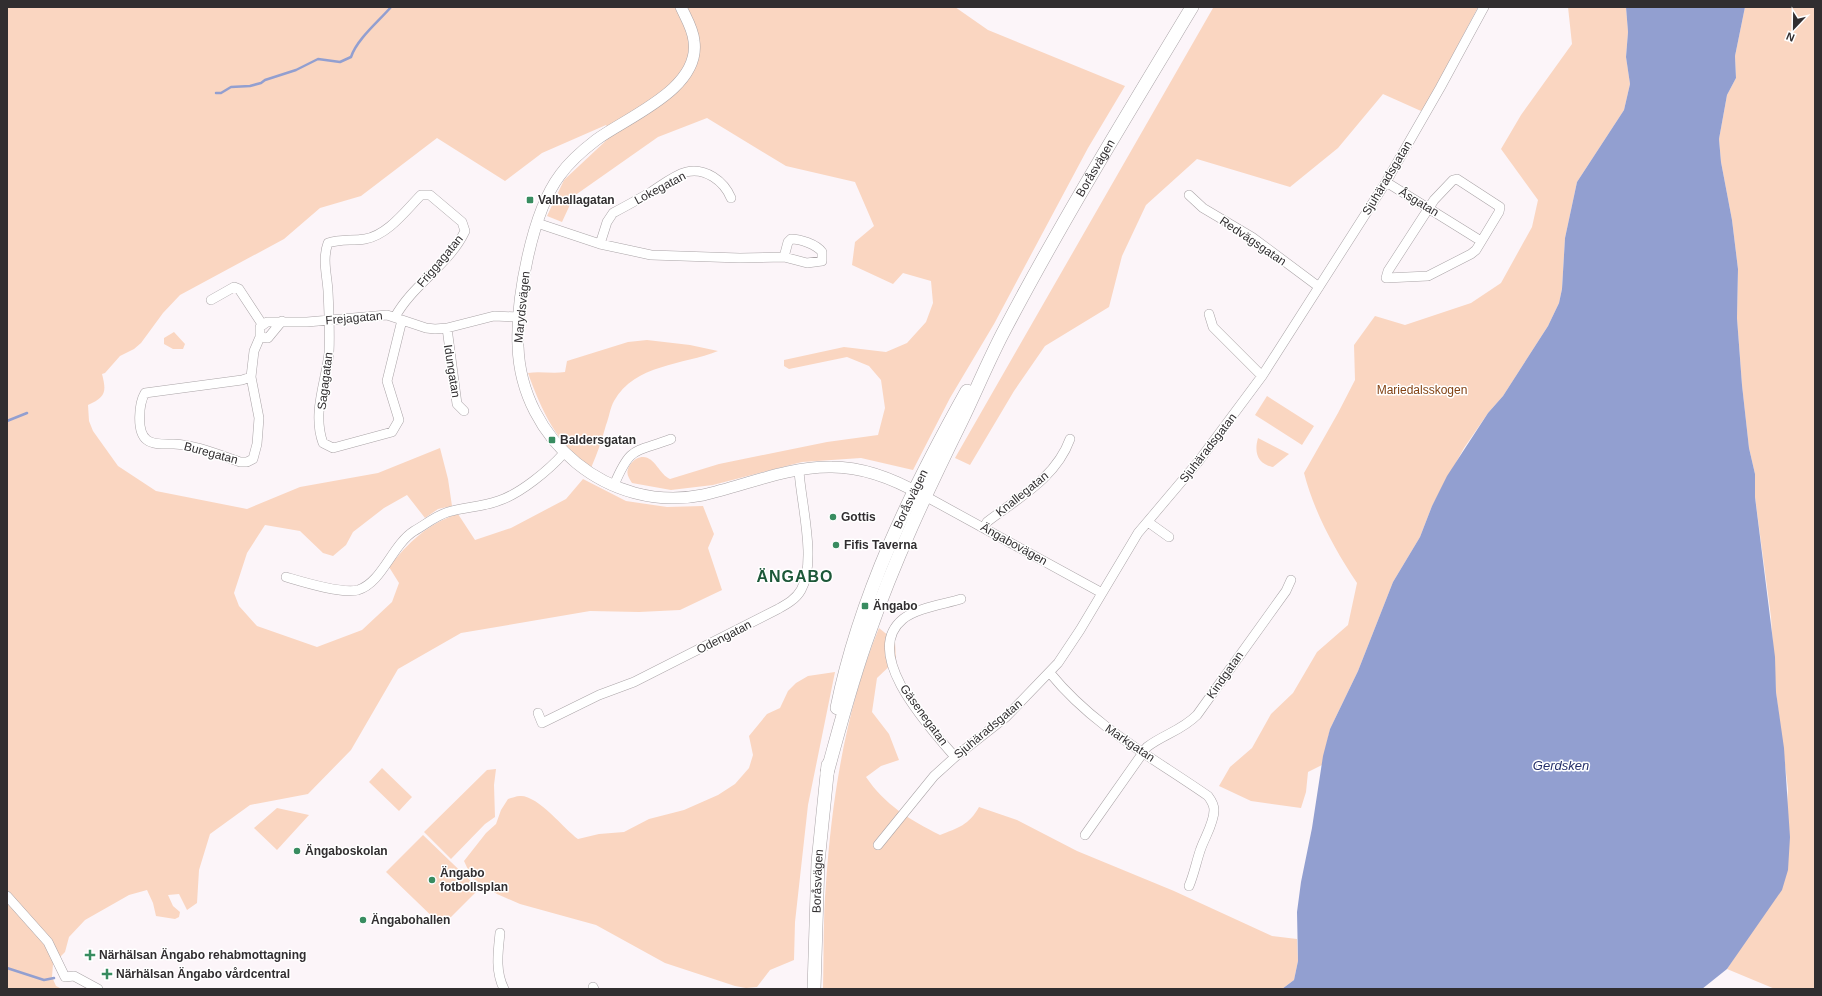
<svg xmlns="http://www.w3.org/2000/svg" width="1822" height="996" font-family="Arial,sans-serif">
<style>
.green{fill:#fad6c1}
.water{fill:#929fd0}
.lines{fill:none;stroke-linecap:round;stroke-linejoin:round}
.stream{stroke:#929fd0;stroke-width:2.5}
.minor-casing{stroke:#aaa4a7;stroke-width:10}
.tertiary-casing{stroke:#aaa4a7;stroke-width:12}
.secondary-casing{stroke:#aaa4a7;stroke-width:14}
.minor{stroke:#fff;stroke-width:9}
.tertiary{stroke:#fff;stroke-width:11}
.secondary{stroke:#fff;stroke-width:13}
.poi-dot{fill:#388c60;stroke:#fff;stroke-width:1.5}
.labels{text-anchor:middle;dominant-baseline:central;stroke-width:3;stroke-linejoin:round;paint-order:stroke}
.street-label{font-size:12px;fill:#312e30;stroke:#fff}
.poi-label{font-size:12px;font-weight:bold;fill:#312e30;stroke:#fff;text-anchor:start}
.park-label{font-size:12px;fill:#824314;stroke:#fff}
.water-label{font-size:13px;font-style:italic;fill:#252f6a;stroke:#fff}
.district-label{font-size:16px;font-weight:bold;letter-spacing:1px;fill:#1d5839;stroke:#fff}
</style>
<rect width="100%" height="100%" fill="#fcf5f9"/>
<!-- green -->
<path class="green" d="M7 7H955L988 30 1125 86 1088 148 994 324 950 398 913 470 861 458 802 462 713 485 671 490 632 483C629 478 626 474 628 469 629 465 633 461 636 459 653 450 658 474 670 479L719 464 827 442 878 435 885 408 881 380 869 366 847 357 789 369 784 366V360L844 347 886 352 907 343 926 322 933 303 931 281 903 273 893 284 852 265 855 242 874 226 855 182 786 166 707 118 658 137 574 196 562 222 547 216 564 180 612 135 606 125 542 153 505 181 437 138 361 196 320 208 284 239 180 295 163 313 141 343 134 349 120 356 105 373 102 374C107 393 105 397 88 405L89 421 93 431 118 466 156 491 247 509 300 487 378 473 440 448 448 479 452 506 438 509 425 518 407 495 384 508 353 532 346 545 333 556 323 553 300 531 265 525 247 553 234 593 239 606 257 626 317 647 362 630 392 602 399 583 389 567C408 543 428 523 458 514L475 540 511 528 566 499 583 479 626 501 667 507 703 506 714 534 708 548 722 590 680 610 639 612 590 611 461 633 398 669 351 750 308 794 250 805 210 834 199 870 197 903 187 910 179 894 168 895 173 906 180 912 179 917 175 919 156 916 153 903 147 890 129 895 85 920 69 937 65 952 53 964 52 977 56 986 62 989H7Z
M1209 7H1478L1427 104 1421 111 1383 94 1338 148 1290 187 1197 159 1146 205 1122 256 1109 307 1045 346 1014 391 970 465 955 458 1213 8Z
M1568 7H1626L1628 32 1626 57 1630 84 1624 110 1577 182 1565 238 1562 289 1559 303 1548 326 1503 396 1488 413 1464 448 1432 506 1420 537 1393 582 1358 671 1330 729 1322 765 1308 772 1306 792 1301 808 1251 801 1219 786 1230 767 1252 748 1271 714 1293 693 1317 652 1348 625 1357 583C1335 550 1314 512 1304 473L1338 413 1355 380 1354 345 1375 316 1405 325 1471 303 1501 283 1532 227 1538 200 1501 149 1521 115 1572 44Z
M1745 7H1815V989H1775L1727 969 1745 941 1787 809 1788 789 1776 692 1771 617 1755 497V474L1749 448 1742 385 1737 318 1738 269 1732 220 1721 162 1719 139 1727 95 1736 78 1735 56Z
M174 332 185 344 183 349H173L164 344V338Z
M647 340 690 345 718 351C683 365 635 364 614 401 610 408 609 418 606 425 602 440 597 454 591 468 558 446 541 410 528 373 540 371 552 374 565 372L567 361 628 342Z
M1267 396 1314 426 1302 445 1255 415Z
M1258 438 1289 454 1273 467C1257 464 1254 452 1258 438Z
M879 628 895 641 896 660 877 678 872 712 889 734 899 760 881 766 866 777C885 805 910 820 940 835 958 828 969 825 979 807L1017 820 1077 851 1174 891 1272 936 1297 939 1298 961 1294 980 1282 989H823C824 954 823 918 826 883 832 797 846 708 879 628Z
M835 672 808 805 795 922 794 960 770 970 757 987 746 988 735 986 665 963 596 925 520 904 497 894 472 878 464 861 486 833 496 824 501 810 508 799C512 798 516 796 520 796 538 795 564 829 578 839L599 834 624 832 649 819 684 810 718 795 735 784 749 768 753 755 749 736 767 714 780 708 788 691 796 683 808 676Z
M382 768 412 797 399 811 369 782Z
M496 769 494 785 495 817 485 824 451 859 424 832 487 770Z
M277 808 309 815 277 850 254 828Z
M423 835 479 889 442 926 386 872Z"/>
<!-- water -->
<path class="water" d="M1626 7H1745L1735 56 1736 78 1727 95 1719 139 1721 162 1732 220 1738 269 1737 318 1742 385 1749 448 1755 474V497L1775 657 1776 692 1784 748 1790 837 1788 870 1782 890 1727 969 1702 989H1282L1294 980 1298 961 1297 912 1301 882 1312 828 1323 756 1330 729 1358 671 1393 582 1420 537 1432 506 1447 476 1488 413 1503 396 1548 326 1559 303 1562 289 1565 238 1577 182 1624 110 1630 84 1626 57 1628 32Z"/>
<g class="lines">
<!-- stream -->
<path class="stream" d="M216 93H221L231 87 250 86 261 83 265 80 296 70 318 59 340 62 351 57C357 39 379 21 391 7
M7 421 27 413
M7 968 44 980 54 978"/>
<defs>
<path id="minor" d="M1457 179 1500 207 1499 212 1476 250 1471 254 1428 276 1386 278 1388 271 1434 200 1453 180Z
M1386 182 1481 241
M1189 195 1203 208 1252 237 1319 287
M537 223 600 244 651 255 740 258 784 257 807 263 822 261V252C816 244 800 239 791 239L788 242 784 257
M600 244 607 222 613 213C626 206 639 199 651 192 662 185 674 175 686 172 705 167 724 181 731 198
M211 300 234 287 239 289 262 324
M1209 314 1213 327 1262 376
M395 317C413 284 449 265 465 231L462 222 430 195H421C406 210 388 235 365 239 352 241 340 239 328 243 322 259 327 275 328 291 329 311 330 333 329 353 326 382 312 413 323 443L333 448 392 432 399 420 387 381 402 320
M447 328 457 404 464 411
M260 337 268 338 282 321
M251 377 242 380 145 393C139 403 136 432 147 440 153 445 166 444 174 444 196 445 219 455 240 462H247L253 459 257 444 259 418 251 377 254 351 260 337V327L267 322H307L387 315 426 328 435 329 447 328 494 316 519 317
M614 485C631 445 634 453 671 439
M925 496 1102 593
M1148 522 1169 537
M984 527 987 522C1018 498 1056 478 1070 439
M286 577C303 582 341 594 358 590 382 583 392 545 414 531 425 525 435 516 448 512 465 507 482 507 498 501 520 494 549 470 564 453
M1050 673C1094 727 1152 757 1208 796 1211 800 1214 805 1214 810 1214 824 1204 838 1200 851 1196 863 1194 874 1189 886
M538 713 542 723 599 695 634 682 778 609C787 604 796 599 801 590 817 562 801 503 799 471
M955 757C931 729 860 654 903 619 916 608 945 604 961 599
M1085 835 1147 747C1164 734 1181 731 1197 715L1286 591 1291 580
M878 845 934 776 955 757 1006 717 1058 663 1080 630 1138 533 1198 462 1262 376 1386 182 1440 88 1484 7
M7 896 48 942 65 977 74 976 98 989
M500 933C498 952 495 971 504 989
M593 987 594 989"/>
<path id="tertiary" d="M681 7C686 18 693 29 694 41 701 89 627 117 596 140 583 150 570 161 560 175 532 212 516 299 518 346 521 440 609 514 703 495 744 486 789 466 832 467 864 467 894 479 922 495"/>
<g id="secondary">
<path id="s1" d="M837 708C860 595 911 491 967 391"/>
<path id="s2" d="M827 773C840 726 852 679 869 633 894 561 927 491 961 422 976 391 989 359 1005 329 1063 219 1128 113 1192 7"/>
<path id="s3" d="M814 989 818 862 828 765"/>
</g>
</defs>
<!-- minor casing -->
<use href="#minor" class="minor-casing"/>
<!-- tertiary casing -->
<use href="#tertiary" class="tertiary-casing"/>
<!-- secondary casing -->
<use href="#secondary" class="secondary-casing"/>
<!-- minor -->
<use href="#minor" class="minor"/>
<!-- tertiary -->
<use href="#tertiary" class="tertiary"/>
<!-- secondary -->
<use href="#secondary" class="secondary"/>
</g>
<!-- markers -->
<g class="poi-dot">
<rect x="526" y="196" width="8" height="8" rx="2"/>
<rect x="548" y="436" width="8" height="8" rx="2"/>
<circle cx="833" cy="517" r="4"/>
<circle cx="836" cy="545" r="4"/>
<rect x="861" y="602" width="8" height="8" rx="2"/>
<circle cx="297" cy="851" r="4"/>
<circle cx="432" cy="880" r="4"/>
<circle cx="363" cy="920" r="4"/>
<path d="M88 949h4v4h4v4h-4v4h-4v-4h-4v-4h4z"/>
<path d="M105 968h4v4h4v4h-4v4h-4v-4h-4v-4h4z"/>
</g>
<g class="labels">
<!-- street labels -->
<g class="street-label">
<text stroke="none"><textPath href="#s2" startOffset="664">Boråsvägen</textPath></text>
<text transform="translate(1387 178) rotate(-59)">Sjuhäradsgatan</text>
<text transform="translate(660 188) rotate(-28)">Lokegatan</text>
<text transform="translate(1419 202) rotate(31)">Åsgatan</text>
<text transform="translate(1253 241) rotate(34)">Redvägsgatan</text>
<text transform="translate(440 261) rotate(-50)">Friggagatan</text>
<text transform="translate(522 307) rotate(-84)">Marydsvägen</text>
<text transform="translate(354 318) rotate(-5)">Frejagatan</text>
<text transform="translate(452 371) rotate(81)">Idungatan</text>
<text transform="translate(325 381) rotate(-83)">Sagagatan</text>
<text transform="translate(1208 448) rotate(-52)">Sjuhäradsgatan</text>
<text transform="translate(211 453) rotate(15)">Buregatan</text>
<text transform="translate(1022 494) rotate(-39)">Knallegatan</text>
<text stroke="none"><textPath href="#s1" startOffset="222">Boråsvägen</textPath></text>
<text transform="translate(1014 544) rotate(29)">Ängabovägen</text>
<text transform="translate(724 637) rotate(-27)">Odengatan</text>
<text transform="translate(1225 675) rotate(-55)">Kindgatan</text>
<text transform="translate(924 715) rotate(54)">Gäsenegatan</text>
<text transform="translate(988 729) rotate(-40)">Sjuhäradsgatan</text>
<text transform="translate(1130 743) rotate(34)">Markgatan</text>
<text stroke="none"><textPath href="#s3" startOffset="108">Boråsvägen</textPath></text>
</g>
<!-- poi labels -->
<g class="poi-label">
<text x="538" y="200">Valhallagatan</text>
<text x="560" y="440">Baldersgatan</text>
<text x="841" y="517">Gottis</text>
<text x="844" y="545">Fifis Taverna</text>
<text x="873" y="606">Ängabo</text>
<text x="305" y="851">Ängaboskolan</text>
<text x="440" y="873">Ängabo<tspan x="440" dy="14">fotbollsplan</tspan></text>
<text x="371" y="920">Ängabohallen</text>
<text x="99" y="955">Närhälsan Ängabo rehabmottagning</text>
<text x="116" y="974">Närhälsan Ängabo vårdcentral</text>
</g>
<!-- park labels -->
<g class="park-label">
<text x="1422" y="390">Mariedalsskogen</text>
</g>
<!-- water labels -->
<g class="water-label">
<text x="1561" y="765">Gerdsken</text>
</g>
<!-- district labels -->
<g class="district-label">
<text x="795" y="576">ÄNGABO</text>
</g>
</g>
<!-- border -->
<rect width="1822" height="996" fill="none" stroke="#312e30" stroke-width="16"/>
<!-- north arrow -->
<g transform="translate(1794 28) rotate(202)" stroke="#ffffff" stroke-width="3" paint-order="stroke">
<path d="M0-3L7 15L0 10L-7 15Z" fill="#312e30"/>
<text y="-6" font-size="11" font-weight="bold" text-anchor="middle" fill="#312e30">N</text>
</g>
</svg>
